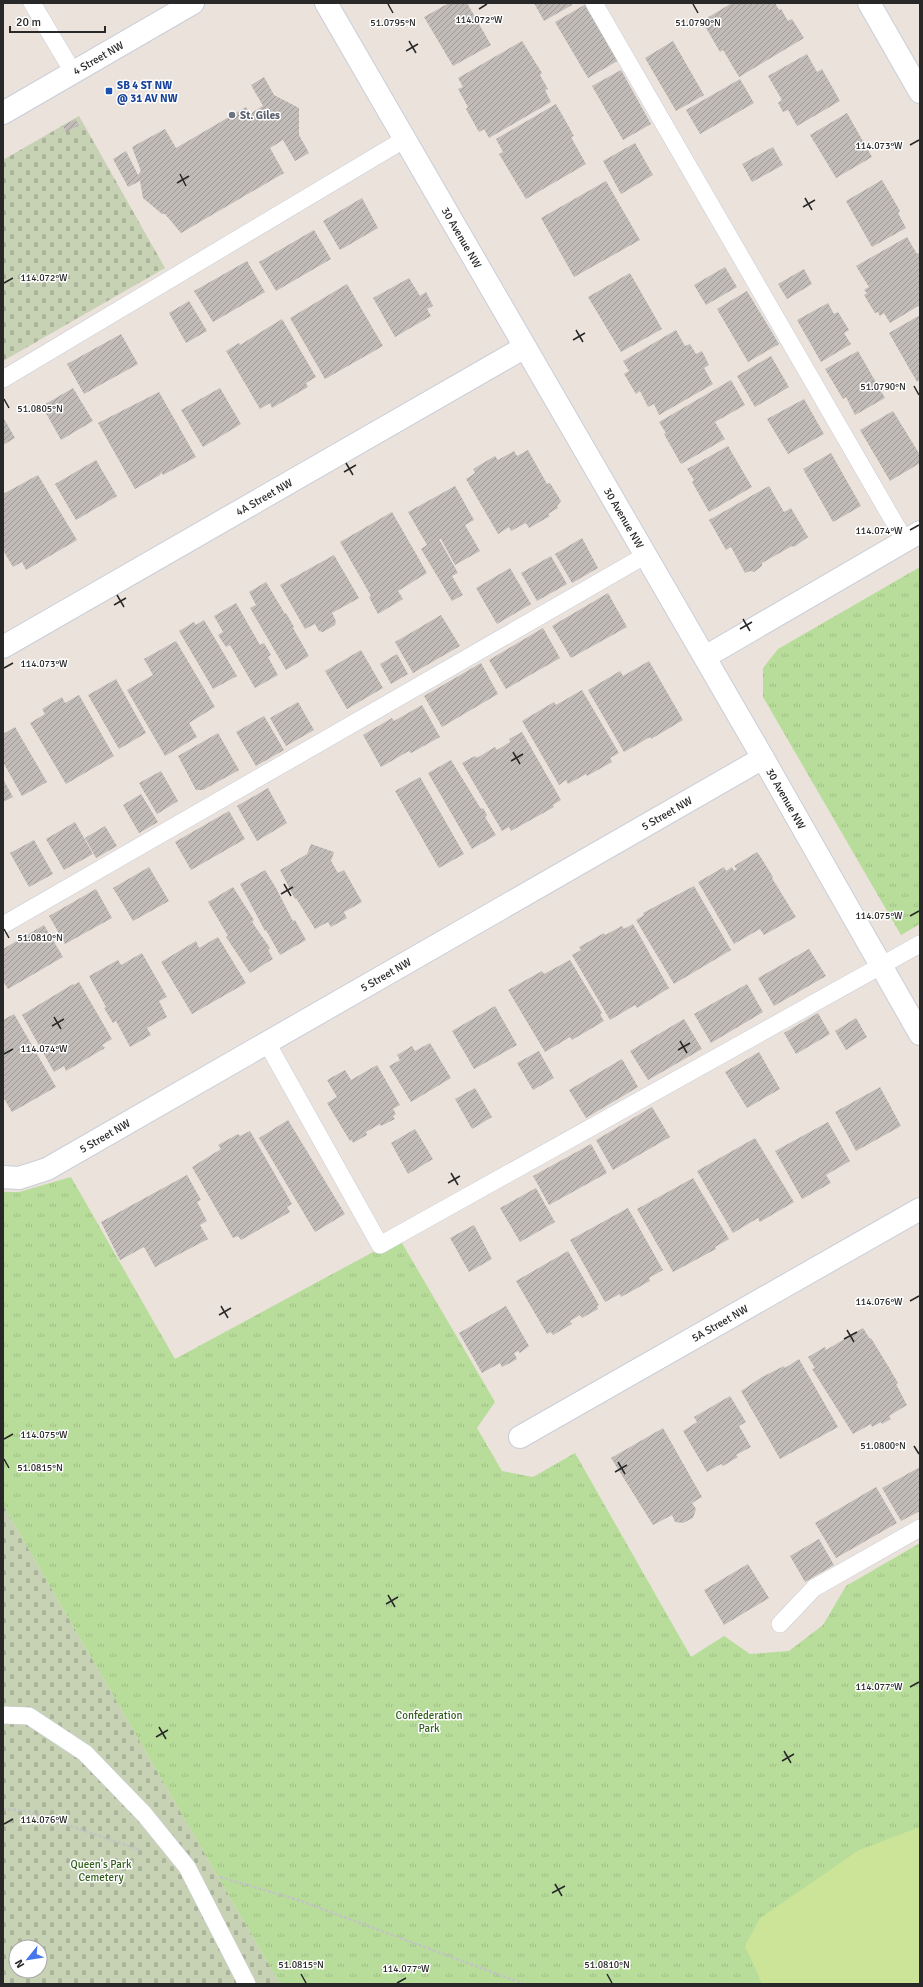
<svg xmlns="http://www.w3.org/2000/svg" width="923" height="1987" font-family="Signika,sans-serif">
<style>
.grass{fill:url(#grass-tufts)}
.cemetery{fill:url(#cemetery-stones);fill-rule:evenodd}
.pitch{fill:#cbe497}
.building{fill:url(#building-hatch)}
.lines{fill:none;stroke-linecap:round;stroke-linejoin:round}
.lane-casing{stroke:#c9ced9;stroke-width:18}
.street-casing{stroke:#c9ced9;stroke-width:24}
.secondary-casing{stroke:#c9ced9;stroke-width:24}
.path{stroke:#c3c3c3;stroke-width:2.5;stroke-dasharray:3 2;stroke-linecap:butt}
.lane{stroke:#fff;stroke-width:17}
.street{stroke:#fff;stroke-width:22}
.secondary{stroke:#fff;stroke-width:22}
.ticks{fill:none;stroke:#282828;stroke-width:1.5}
.transit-dot{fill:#1a4fb4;stroke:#fff;stroke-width:1.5}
.worship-dot{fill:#6b7280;stroke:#fff;stroke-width:1.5}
.labels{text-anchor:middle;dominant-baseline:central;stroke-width:3;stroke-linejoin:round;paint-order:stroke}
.street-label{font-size:11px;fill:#282828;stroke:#fff}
.transit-label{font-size:11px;font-weight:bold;fill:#164399;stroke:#fff;text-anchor:start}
.worship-label{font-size:11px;font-weight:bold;fill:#5b616d;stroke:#fff;text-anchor:start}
.park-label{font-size:11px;fill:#335f1e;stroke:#fff}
.ticks-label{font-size:10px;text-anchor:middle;fill:#282828;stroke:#fff;stroke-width:3;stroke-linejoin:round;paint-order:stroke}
</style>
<defs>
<pattern id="grass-tufts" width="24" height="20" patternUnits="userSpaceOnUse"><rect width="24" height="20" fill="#b8dd9b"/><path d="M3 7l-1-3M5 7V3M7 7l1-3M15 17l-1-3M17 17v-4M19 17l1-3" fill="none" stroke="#9ebe86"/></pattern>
<pattern id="cemetery-stones" width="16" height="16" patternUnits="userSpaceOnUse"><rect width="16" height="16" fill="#c6d2b3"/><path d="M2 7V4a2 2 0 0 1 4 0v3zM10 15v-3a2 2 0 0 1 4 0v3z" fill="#aab49a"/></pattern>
<pattern id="building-hatch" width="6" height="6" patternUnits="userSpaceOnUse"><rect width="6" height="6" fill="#c2bcb8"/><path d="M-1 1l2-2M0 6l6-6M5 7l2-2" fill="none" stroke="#9e9996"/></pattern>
</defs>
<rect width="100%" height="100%" fill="#eae2db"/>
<!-- grass -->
<path class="grass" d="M920 567V924L901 935 763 697V668L778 649Z
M71 1177 175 1359 399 1238 495 1402 477 1428 502 1471 533 1477 575 1453 691 1657 724 1636 750 1654 789 1651 823 1625 846 1586 920 1543V1984H280L3 1505V1192H19Z"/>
<!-- cemetery -->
<path class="cemetery" d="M79 116 165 268 3 361V160Z
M3 1505 280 1984H3ZM16 1947H40V1971H16Z"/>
<!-- pitch -->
<path class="pitch" d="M920 1827V1984H762L745 1946 760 1918 859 1850Z"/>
<!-- building -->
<path class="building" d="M449 3H467L491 45 453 66 424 17Z
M534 3H571L572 5 544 21Z
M732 3H775L779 10 781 9 788 21 792 19 804 38 739 77 723 50 720 52 702 21Z
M586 4 619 60 588 78 555 22Z
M522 41 542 73 540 75 548 89 545 90 551 102 489 138 484 129 479 132 466 109 468 107 458 89 463 87 458 78Z
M673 41 704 95 676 111 645 58Z
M807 54 817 72 822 69 840 101 797 126 788 110 783 112 778 103 782 100 768 76Z
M621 70 651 124 623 140 592 86Z
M264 77 274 95 299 108V135L309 153 295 161 283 140 270 148 284 173 181 233 165 214H162L143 198 140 181 128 187 113 159 126 151 138 175 141 171 132 147 165 129 176 148 246 107 250 114 263 106 251 85Z
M740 79 754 103 700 134 686 110Z
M556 104 574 136 571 137 586 164 526 199 499 154 503 152 496 139Z
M847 113 872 157 836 178 810 135Z
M75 119 79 125 66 132 63 126Z
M635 143 653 175 621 194 603 161Z
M773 147 783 165 752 182 742 164Z
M882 180 900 211 898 213 906 228 872 247 846 201Z
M606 181 640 240 574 277 541 218Z
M362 198 378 228 340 250 323 221Z
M314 230 331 259 276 291 259 262Z
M907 237 917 254 920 252V305L890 323 884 313 880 316 878 312 875 313 864 295 867 293 864 290 869 287 856 266Z
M247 261 265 292 213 322 194 291Z
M725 267 737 287 706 305 694 285Z
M804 269 812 284 787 299 778 284Z
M630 273 662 329 621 352 588 297Z
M409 278 420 296 426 292 433 306 427 309 431 316 395 337 373 298Z
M347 284 383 346 325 379 290 318Z
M747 291 779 344 748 362 717 309Z
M189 301 207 331 186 343 169 313Z
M828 303 834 314 838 312 849 330 844 333 851 344 821 362 797 320Z
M920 315V380L917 382 889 333Z
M282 319 316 377 306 383 308 387 272 408 270 403 260 409 226 351 239 343 240 345Z
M676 330 685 346 690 344 696 354 702 351 709 365 704 368 713 384 659 415 654 404 648 407 640 391 636 394 624 374 629 371 623 361Z
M121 334 138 364 84 394 67 364Z
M858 351 885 398 855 415 846 397 843 399 825 369Z
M771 356 789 387 755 407 737 376Z
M731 380 745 405 715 422 725 439 681 464 664 434 666 433 659 422Z
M73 388 93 421 61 440 42 406Z
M220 388 241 424 203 447 181 410Z
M159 392 196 457 163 475 161 472 160 475 135 489 98 423Z
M804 399 824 434 788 454 767 419Z
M893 411 920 455V463L890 481 860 430Z
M3 417 15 438 3 445Z
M728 446 752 487 709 512 692 482 694 480 687 469Z
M528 450 547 484 550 483 561 501 557 506 558 508 548 514 550 516 529 528 526 523 511 531 509 527 498 534 466 479 475 473 473 469 495 456 498 460 514 451 517 456Z
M831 453 861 506 833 522 803 469Z
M96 460 117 496 76 520 55 484Z
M38 475 77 540 26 570 22 562 13 567 3 550V494Z
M455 486 474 520 465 525 480 551 455 565 441 539H439L458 573 452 576 463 595 452 601 421 549 427 545 408 512Z
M769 486 784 512 791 508 808 537 794 547 792 546 762 563V566L754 572 750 571 745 573 731 547 726 550 709 520Z
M392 512 427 573 398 591 403 599 378 614 369 597 371 596 340 542Z
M582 538 598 568 572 583 555 554Z
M334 555 359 598 332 613 336 621 335 625 323 632 319 631 315 624 305 629 280 585Z
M551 556 567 584 537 601 521 573Z
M510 568 531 604 497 624 476 588Z
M266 582 285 614 286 613 294 627 293 628 309 656 286 670 250 608 256 605 249 592Z
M608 593 627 627 571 658 552 626Z
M236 603 260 645 264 643 271 655 268 657 278 675 255 688 230 645 226 647 218 635 223 632 214 616Z
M441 615 460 646 413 673 395 642Z
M204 620 237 676 213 689 179 631 194 622 196 625Z
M543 628 560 658 506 689 489 660Z
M176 641 215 707 189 723 197 737 165 756 127 690 153 675 144 659Z
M361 650 383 688 347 709 325 671Z
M397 654 408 674 391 684 380 664Z
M649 661 683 720 651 739 650 737 624 752 588 690 620 671 623 676Z
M481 663 498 694 442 727 424 696Z
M116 679 146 733 119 749 88 695Z
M582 690 619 753 610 758 612 762 587 776 586 774 568 784 566 780 559 785 522 721 554 702 556 705Z
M79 695 114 756 66 784 30 723 45 714 42 709 62 697 65 703Z
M298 702 314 730 286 746 270 718Z
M422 705 440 737 411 753 409 751 381 767 363 735 392 718 394 721Z
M264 716 284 750 256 766 236 732Z
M15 727 47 782 22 796 3 762V734Z
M522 732 561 800 553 805 554 807 511 831 509 827 502 831 462 763 475 756 477 758 495 747 497 750 510 742 509 739Z
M218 733 239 770 203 790H196L178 756Z
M451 760 481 809 483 808 487 815 485 817 496 835 472 849 428 773Z
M161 771 178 801 157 814 139 783Z
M420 777 464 854 439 868 395 791Z
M3 779 13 797 3 802Z
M268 788 287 823 257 841 237 806Z
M141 794 158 822 139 833 123 805Z
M229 811 245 839 191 870 175 842Z
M75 822 93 854 64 870 46 839Z
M105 826 117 846 96 858 85 838Z
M34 840 53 874 29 887 10 853Z
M311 844 334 852 331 861 338 873 344 870 362 902 344 912 347 918 331 927 328 922 315 929 296 898 295 899 280 870 307 854Z
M757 852 760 856 773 877 772 878 796 917 764 935 760 929 734 944 698 882 724 867 726 871 732 867 734 871 737 869 734 866Z
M149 867 169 901 133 921 113 888Z
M265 870 276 888 293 921 295 920 306 940 280 955 266 930 265 931 240 884Z
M694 886 731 950 674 984 636 920 644 915 643 913Z
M233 887 254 920 252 922 270 948 268 950 273 959 250 973 226 937 228 936 208 902Z
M96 889 112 918 65 944 49 916Z
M633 924 669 988 637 1008 635 1005 610 1020 572 955 581 950 579 947 604 933 605 935 622 926 624 929Z
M44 925 63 957 8 989 3 981V949Z
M218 937 246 983 192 1014 161 962 196 941 199 948Z
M809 949 826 976 774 1006 758 978Z
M142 953 167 997 159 1001 167 1017 147 1028 151 1035 130 1047 116 1021 113 1023 104 1008 106 1007 89 976 118 960 121 965Z
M570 960 602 1013 600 1014 604 1021 572 1040 570 1037 545 1052 508 990 542 971 544 974Z
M79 982 112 1039 102 1045 105 1048 66 1071 64 1066 54 1072 22 1015 73 984 74 985Z
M747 984 763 1012 711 1043 694 1014Z
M495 1006 517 1045 474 1069 452 1031Z
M818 1013 830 1034 796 1054 784 1033Z
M14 1014 56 1087 12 1112 3 1097V1020Z
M856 1018 867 1037 846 1050 835 1031Z
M684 1019 702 1049 648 1080 630 1051Z
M430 1043 451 1078 411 1102 389 1066 400 1060 397 1055 412 1046 415 1051Z
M539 1051 554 1078 533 1090 517 1063Z
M759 1052 780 1089 747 1108 725 1072Z
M622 1059 638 1087 586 1118 569 1090Z
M377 1065 400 1105 393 1109 396 1114 393 1116 395 1119 381 1126 380 1124 366 1132 367 1135 353 1143 352 1140 350 1141 327 1103 337 1097 327 1080 345 1070 351 1080Z
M880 1087 901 1126 856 1151 835 1112Z
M475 1088 492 1117 472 1129 455 1099Z
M652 1107 670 1137 613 1170 596 1140Z
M288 1120 345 1214 315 1232 259 1138Z
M828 1122 850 1161 826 1175 831 1183 802 1199 775 1151Z
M415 1129 433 1159 408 1174 391 1143Z
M250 1131 292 1204 287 1207 290 1212 241 1240 238 1236 233 1238 192 1167 221 1149 218 1145 238 1134 240 1136Z
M755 1138 794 1202 760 1222 758 1218 733 1233 697 1171Z
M591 1144 607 1173 549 1205 533 1176Z
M187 1175 201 1200 197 1202 207 1221 200 1225 208 1239 155 1267 144 1247 120 1260 101 1222Z
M693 1178 729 1239 715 1247 716 1249 673 1272 637 1209Z
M536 1188 555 1222 520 1242 500 1208Z
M628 1208 663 1270 649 1278 650 1281 621 1297 620 1294 605 1302 570 1240Z
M474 1225 492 1259 469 1272 450 1238Z
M568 1251 599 1305 597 1306 598 1309 582 1318 580 1315 570 1321 572 1324 553 1335 551 1332 547 1334 516 1281Z
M506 1306 529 1346 520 1353 518 1351 514 1353 517 1359 510 1363 502 1367 500 1363 482 1373 459 1333Z
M863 1328 870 1339 871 1338 891 1371 898 1383 896 1384 907 1405 889 1416 891 1419 882 1424 881 1422 872 1427 871 1424 853 1434 812 1369 815 1368 808 1357 825 1347 826 1350Z
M799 1359 838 1427 780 1459 741 1391 762 1377 784 1366 785 1368Z
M730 1396 746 1422 739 1426 751 1447 736 1455 738 1457 723 1466 721 1464 707 1472 683 1431 697 1422 694 1417Z
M663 1428 702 1497 692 1503 696 1509 693 1518 683 1523 675 1522 672 1515 653 1525 611 1458Z
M920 1467V1511L901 1521 882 1488Z
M876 1487 897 1523 836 1558 815 1523Z
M819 1539 834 1565 805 1582 790 1556Z
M748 1564 769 1598 724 1625 704 1590Z"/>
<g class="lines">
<defs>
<path id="lane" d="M32 3 73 72
M594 3 905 541
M3 379 405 139
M3 925 646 555
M267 1043 380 1245 920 944
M780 1624 814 1588 920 1528
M3 1715 29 1716 85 1753 144 1814 187 1867 247 1984"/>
<g id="street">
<path id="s1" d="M326 3 763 758 920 1034"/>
<path d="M869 3 920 92"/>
<path id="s2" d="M3 647 525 347"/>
<path d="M705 657 920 532"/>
<path id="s3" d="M3 1177 19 1178 47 1169 763 758"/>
<path id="s4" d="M520 1437 920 1209"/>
</g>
<g id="secondary">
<path id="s5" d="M3 113 193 3"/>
</g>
</defs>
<!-- lane casing -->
<use href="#lane" class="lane-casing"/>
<!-- street casing -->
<use href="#street" class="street-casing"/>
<!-- secondary casing -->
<use href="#secondary" class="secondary-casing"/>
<!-- path -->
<path class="path" d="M3 1809 27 1811 140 1850
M220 1877 298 1900 524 1984"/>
<!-- lane -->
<use href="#lane" class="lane"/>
<!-- street -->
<use href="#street" class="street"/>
<!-- secondary -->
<use href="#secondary" class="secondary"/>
</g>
<!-- ticks -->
<path class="ticks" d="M388 4 393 13M693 4 698 13M479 9 487 4M409 41 416 53M406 51 418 44M910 145 919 140M180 174 186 186M177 183 189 176M805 198 812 210M803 207 815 200M4 283 13 278M576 330 583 342M573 340 585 333M914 386 919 395M4 399 9 408M346 463 353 475M344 472 356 465M910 530 919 525M117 595 124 607M114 605 126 598M743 619 750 631M740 629 752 622M4 668 13 663M513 752 520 764M511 761 523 754M284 884 291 896M281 894 293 887M910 916 919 911M4 929 9 938M54 1017 61 1029M52 1026 64 1019M680 1041 687 1053M678 1050 690 1043M4 1054 13 1049M451 1173 458 1185M448 1183 460 1176M910 1301 919 1296M221 1306 228 1318M219 1315 231 1308M847 1330 854 1342M844 1339 857 1332M4 1439 13 1434M914 1446 919 1454M4 1459 9 1468M618 1462 625 1474M615 1472 627 1465M388 1595 395 1607M386 1604 398 1597M910 1687 919 1682M159 1727 166 1739M156 1737 168 1730M784 1751 791 1763M782 1761 794 1754M4 1824 13 1819M555 1884 562 1896M552 1893 565 1886M301 1974 306 1983M607 1974 612 1983M397 1983 406 1978"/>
<!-- markers -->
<rect class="transit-dot" x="105" y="87" width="8" height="8" rx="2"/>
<circle class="worship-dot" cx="232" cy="115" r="4"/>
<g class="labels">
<!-- street labels -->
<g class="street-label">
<text stroke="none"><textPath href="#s5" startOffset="110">4 Street NW</textPath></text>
<text stroke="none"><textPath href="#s1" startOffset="271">30 Avenue NW</textPath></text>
<text stroke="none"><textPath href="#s2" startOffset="301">4A Street NW</textPath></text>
<text stroke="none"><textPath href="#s1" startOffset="595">30 Avenue NW</textPath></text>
<text stroke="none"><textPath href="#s1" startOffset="919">30 Avenue NW</textPath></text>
<text stroke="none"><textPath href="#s3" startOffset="760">5 Street NW</textPath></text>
<text stroke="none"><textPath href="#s3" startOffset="436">5 Street NW</textPath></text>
<text stroke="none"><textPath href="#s3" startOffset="112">5 Street NW</textPath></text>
<text stroke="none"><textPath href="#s4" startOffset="230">5A Street NW</textPath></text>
</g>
<!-- transit labels -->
<g class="transit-label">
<text x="117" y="85">SB 4 ST NW<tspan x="117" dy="13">@ 31 AV NW</tspan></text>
</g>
<!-- worship labels -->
<g class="worship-label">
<text x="240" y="115">St. Giles</text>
</g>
<!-- park labels -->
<g class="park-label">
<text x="429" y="1715">Confederation<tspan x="429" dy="13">Park</tspan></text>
<text x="101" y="1864">Queen's Park<tspan x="101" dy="13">Cemetery</tspan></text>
</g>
</g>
<g class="ticks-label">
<text x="479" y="23">114.072°W</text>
<text x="393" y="26">51.0795°N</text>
<text x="698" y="26">51.0790°N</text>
<text x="879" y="149">114.073°W</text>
<text x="44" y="281">114.072°W</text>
<text x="883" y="390">51.0790°N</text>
<text x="40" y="412">51.0805°N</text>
<text x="879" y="534">114.074°W</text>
<text x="44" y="667">114.073°W</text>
<text x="879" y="919">114.075°W</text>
<text x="40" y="941">51.0810°N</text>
<text x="44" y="1052">114.074°W</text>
<text x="879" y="1305">114.076°W</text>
<text x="44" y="1438">114.075°W</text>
<text x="883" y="1449">51.0800°N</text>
<text x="40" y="1471">51.0815°N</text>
<text x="879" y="1690">114.077°W</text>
<text x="44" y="1823">114.076°W</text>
<text x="301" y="1968">51.0815°N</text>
<text x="607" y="1968">51.0810°N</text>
<text x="406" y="1972">114.077°W</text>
</g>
<!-- border -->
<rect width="923" height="1987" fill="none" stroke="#282828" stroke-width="8"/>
<!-- north arrow -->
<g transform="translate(28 1959) rotate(240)"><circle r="19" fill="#ffffff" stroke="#a9a9a9"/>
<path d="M0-3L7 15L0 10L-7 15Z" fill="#4676ec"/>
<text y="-6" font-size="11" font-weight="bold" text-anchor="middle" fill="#282828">N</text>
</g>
<!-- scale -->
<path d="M10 26v6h95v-6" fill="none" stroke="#282828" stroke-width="2"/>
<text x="16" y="26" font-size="12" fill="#282828" stroke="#ffffff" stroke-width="3" paint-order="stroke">20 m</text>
</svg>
